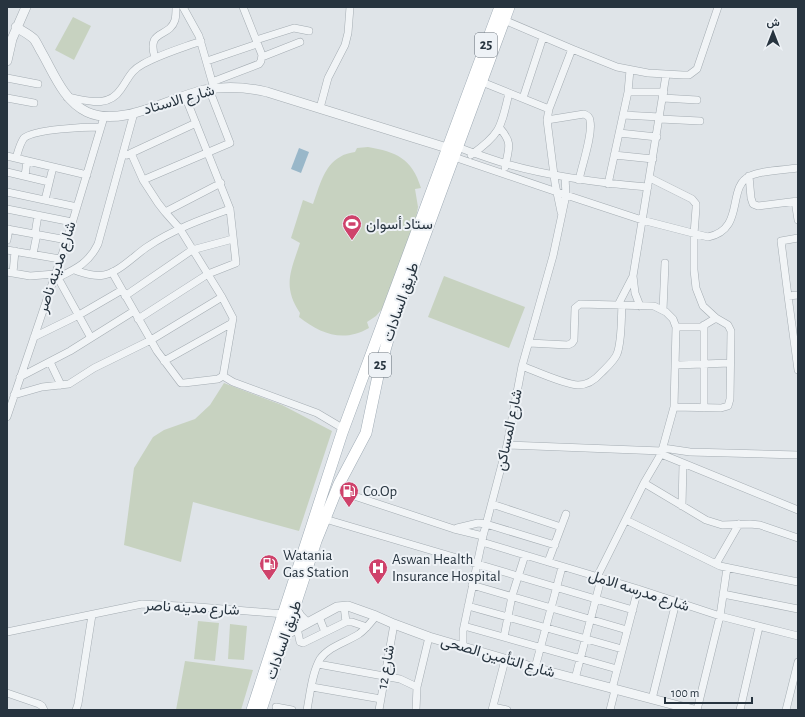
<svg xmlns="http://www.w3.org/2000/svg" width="805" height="717" font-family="'Alegreya Sans',Vazirmatn,sans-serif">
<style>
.green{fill:#c7d2c0}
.water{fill:#99b7c9}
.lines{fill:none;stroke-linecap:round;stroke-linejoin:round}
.minor-casing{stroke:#a4acb2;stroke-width:8}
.tertiary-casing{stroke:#a4acb2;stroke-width:10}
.primary-casing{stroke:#9eaab4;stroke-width:12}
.minor{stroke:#f1f4f6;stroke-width:7}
.tertiary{stroke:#f1f4f6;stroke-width:9}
.primary{stroke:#fff;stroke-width:11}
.labels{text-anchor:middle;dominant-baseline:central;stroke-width:4;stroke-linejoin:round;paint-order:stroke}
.shield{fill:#eef2f6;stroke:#636d76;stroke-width:1}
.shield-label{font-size:14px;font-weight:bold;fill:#27343f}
.street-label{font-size:15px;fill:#27343f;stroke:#eef2f6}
.poi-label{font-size:15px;fill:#27343f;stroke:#eef2f6;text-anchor:start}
</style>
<rect width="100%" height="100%" fill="#dfe4e8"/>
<!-- green -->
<path class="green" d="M73 17 91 26 74 60 55 50Z
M368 147C396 152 412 158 421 188L415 189 418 207 416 218 382 309 376 316 367 322 369 328C343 343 321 334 299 317L300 313C282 286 291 271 300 243L291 238 303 200 313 204C319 188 324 165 340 157 344 154 350 153 355 152L357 148Z
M444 276 525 307 509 348 428 317Z
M224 383 282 405 332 431 299 531 193 502 181 562 124 545 134 468 153 437 164 430 195 419 210 405Z
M198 621 219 623 215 661 194 659Z
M230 624 247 626 244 660 228 659Z
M185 661 253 670 241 710H176Z"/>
<!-- water -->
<path class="water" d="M299 148 309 152 301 173 291 169Z"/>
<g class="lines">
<defs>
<path id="minor" d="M183 7 199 36 213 85
M504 20 572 49 617 67 648 73 683 75H689L697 69 718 7
M256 40 294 28 309 31
M262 57 300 42
M155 58C146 28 169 39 175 20 176 16 176 11 176 7
M207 61 257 44
M7 78 38 84
M212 82 259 64 261 61 262 55 243 7
M482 82 549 109
M628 92H664
M67 97C86 100 108 109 121 89 129 78 130 71 143 64 161 54 182 48 201 41
M7 98 34 103
M523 98 543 37
M663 98 697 100
M320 108 328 78 345 45 348 33 350 7
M623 115 660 117
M660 119 700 121
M547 120 584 114C588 116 590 117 590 121 593 134 582 165 579 180
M499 127C513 143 509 147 505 167
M619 133 657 137
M457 147C474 153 490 159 507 164 553 177 600 183 648 187
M131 153 143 180 230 143 209 89
M127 155 196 123
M471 155C501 134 501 127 509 93
M614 155 653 159
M7 156 87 175
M454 157 557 192 642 220 708 237C746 229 726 187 750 176 762 170 784 170 798 168
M16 158C18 152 20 143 24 138 35 129 85 127 101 127
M7 172 49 182
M25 176 27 161
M749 176 751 198 753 204 758 206 798 201
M650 178 692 199 696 204V208L694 234V270L696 288 703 306 716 318 728 325 731 331 730 399 728 406 721 408 674 407
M143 180 158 203 165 212 221 183
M608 184 628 92 630 70
M7 192 77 207
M45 200 53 167
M795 201 798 220
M7 209 72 222
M165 212 180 229 222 297 233 318 223 376 233 382 317 413 344 429
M561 212 555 183 547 120 549 109 572 49
M7 229 67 240
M35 234 38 215
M7 240 9 229
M7 250 60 259
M33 254 37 234
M74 270C84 273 94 277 104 275 118 273 135 255 147 247 172 230 202 219 230 209
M7 272 30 276 55 274
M112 272 157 351 181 383H184L218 379 223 376
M13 273 15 251
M633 276 635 293 640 306
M58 278 91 338
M53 280C73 270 88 265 98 244L134 113
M798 295 788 296 798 370
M125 296 192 250 233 239
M788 296 781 241 798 238
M618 305 633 276 666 75
M663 310 665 263
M138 319 208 274 236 263 230 209 185 96
M676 327H701L716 318
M34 337 79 315 122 290
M529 343 568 345 572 343 574 340 575 308 580 304 654 306 666 312 673 319 676 327 674 407 661 454 644 483 597 577
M164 361 232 323
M50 362 61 385
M676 365 730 363
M522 366C535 371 566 385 578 385 588 385 595 380 601 373 607 367 614 361 617 354 622 341 621 319 622 305
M20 377 70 351 134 311
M14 395 42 387 69 384 94 368 151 340 222 297
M704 408V325
M7 417 67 240 104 117
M507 445 662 451
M663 448 690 452 798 455
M661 454 798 510
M644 483 706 520 722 525 750 524 760 525 798 538
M336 490 454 529 483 536
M492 504 561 527
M682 506 683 464
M325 519 633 610
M626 520 720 566 798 582
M457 528 478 523 486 524 555 545
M482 542 638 589 720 616 798 636
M548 562 566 514
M716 564 739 524
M472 585 627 630
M723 594 798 609
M344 606 346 622
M468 606 622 649
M319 617 325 632
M464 626 617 669
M297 628 300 642 303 643 346 622H352L367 627
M7 632 142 604 199 607 284 614
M504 637 512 596 525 555
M463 648V631L483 536 507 445 522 366 553 256 562 214 566 195 565 177
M318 664 400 679 417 687 416 710
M535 668 562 567
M575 679 601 579
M312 687 381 699
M417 687 429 637
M612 689 638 589
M7 693 39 704 42 706 44 710
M652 699 676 602
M276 707 292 710
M493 707 507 710
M76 710 78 704 92 615
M307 710C310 694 312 673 320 659 329 646 347 642 359 634 366 629 371 622 376 616
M379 710 394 624
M492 710 505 660
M610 710 615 690
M697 710 720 616 727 568
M740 710 759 627
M786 710 798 662"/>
<path id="tertiary" d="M16 27C22 31 29 34 34 39 37 43 39 48 42 53 54 74 64 101 87 112 121 128 169 98 204 90 225 86 246 87 267 92L447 148
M7 61 12 39 26 7
M295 608 300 616 307 623
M287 634 337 607 348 606 376 616 394 624 429 637 535 668 694 710"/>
<path id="primary" d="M252 710 342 433 500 7
M261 710 316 541 339 484 366 433 379 371 393 322 509 7"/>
</defs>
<!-- minor casing -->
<use href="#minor" class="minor-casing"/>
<!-- tertiary casing -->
<use href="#tertiary" class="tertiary-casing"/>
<!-- primary casing -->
<use href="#primary" class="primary-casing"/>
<!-- minor -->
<use href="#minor" class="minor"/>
<!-- tertiary -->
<use href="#tertiary" class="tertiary"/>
<!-- primary -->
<use href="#primary" class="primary"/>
</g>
<!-- icons -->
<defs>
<symbol id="stadium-pin" viewBox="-11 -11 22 30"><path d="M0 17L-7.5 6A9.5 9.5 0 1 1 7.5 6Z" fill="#cf426b" stroke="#eef2f6"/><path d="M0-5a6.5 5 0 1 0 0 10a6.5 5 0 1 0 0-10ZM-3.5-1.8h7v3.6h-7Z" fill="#fff"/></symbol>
<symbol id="fuel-pin" viewBox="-11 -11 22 30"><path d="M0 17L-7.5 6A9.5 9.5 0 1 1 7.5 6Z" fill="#cf426b" stroke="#eef2f6"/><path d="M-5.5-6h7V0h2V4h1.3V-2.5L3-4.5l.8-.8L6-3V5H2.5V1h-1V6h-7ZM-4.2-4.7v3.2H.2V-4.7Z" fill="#fff"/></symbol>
<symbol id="hospital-pin" viewBox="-11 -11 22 30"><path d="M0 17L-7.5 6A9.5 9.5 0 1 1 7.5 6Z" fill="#cf426b" stroke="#eef2f6"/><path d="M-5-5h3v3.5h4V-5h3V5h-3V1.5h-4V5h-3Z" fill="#fff"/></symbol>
</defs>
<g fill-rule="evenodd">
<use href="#stadium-pin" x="341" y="213" width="22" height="30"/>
<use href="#fuel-pin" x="338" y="480" width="22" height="30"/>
<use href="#fuel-pin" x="258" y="553" width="22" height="30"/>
<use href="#hospital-pin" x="367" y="557" width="22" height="30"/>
</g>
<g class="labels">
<!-- shield labels -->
<g class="shield">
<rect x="475" y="33" width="22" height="24" rx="3"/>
<rect x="369" y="353" width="22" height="24" rx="3"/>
</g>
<g class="shield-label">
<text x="486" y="45">25</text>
<text x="380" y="365">25</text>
</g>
<!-- street labels -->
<g class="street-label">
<text transform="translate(179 100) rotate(-16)">شارع الاستاد</text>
<text transform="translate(57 267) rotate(-72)">شارع مدينه ناصر</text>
<text transform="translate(401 302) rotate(-71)">طريق السادات</text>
<text transform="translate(509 430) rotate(-78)">شارع المساكن</text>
<text transform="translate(639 591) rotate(18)">شارع مدرسه الامل</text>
<text transform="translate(192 608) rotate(3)">شارع مدينه ناصر</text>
<text transform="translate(284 640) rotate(-71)">طريق السادات</text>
<text transform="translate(498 657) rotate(16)">شارع التأمين الصحى</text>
<text transform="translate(386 667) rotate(-80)">شارع 12</text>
</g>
<!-- poi labels -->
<g class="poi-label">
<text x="366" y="224">ستاد أسوان</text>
<text x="363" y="491">Co.Op</text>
<text x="283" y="555">Watania<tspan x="283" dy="17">Gas Station</tspan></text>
<text x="392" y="559">Aswan Health<tspan x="392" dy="17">Insurance Hospital</tspan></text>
</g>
</g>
<!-- border -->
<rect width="805" height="717" fill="none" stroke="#27343f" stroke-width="16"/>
<!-- north arrow -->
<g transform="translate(773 32)" stroke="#eef2f6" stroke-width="3" paint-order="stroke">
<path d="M0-3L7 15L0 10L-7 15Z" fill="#27343f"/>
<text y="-6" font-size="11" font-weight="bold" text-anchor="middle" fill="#27343f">ش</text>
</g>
<!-- scale -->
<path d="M665 697v6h87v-6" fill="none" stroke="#27343f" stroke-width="2"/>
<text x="671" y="697" font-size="12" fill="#27343f" stroke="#eef2f6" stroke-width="3" paint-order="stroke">100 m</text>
</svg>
